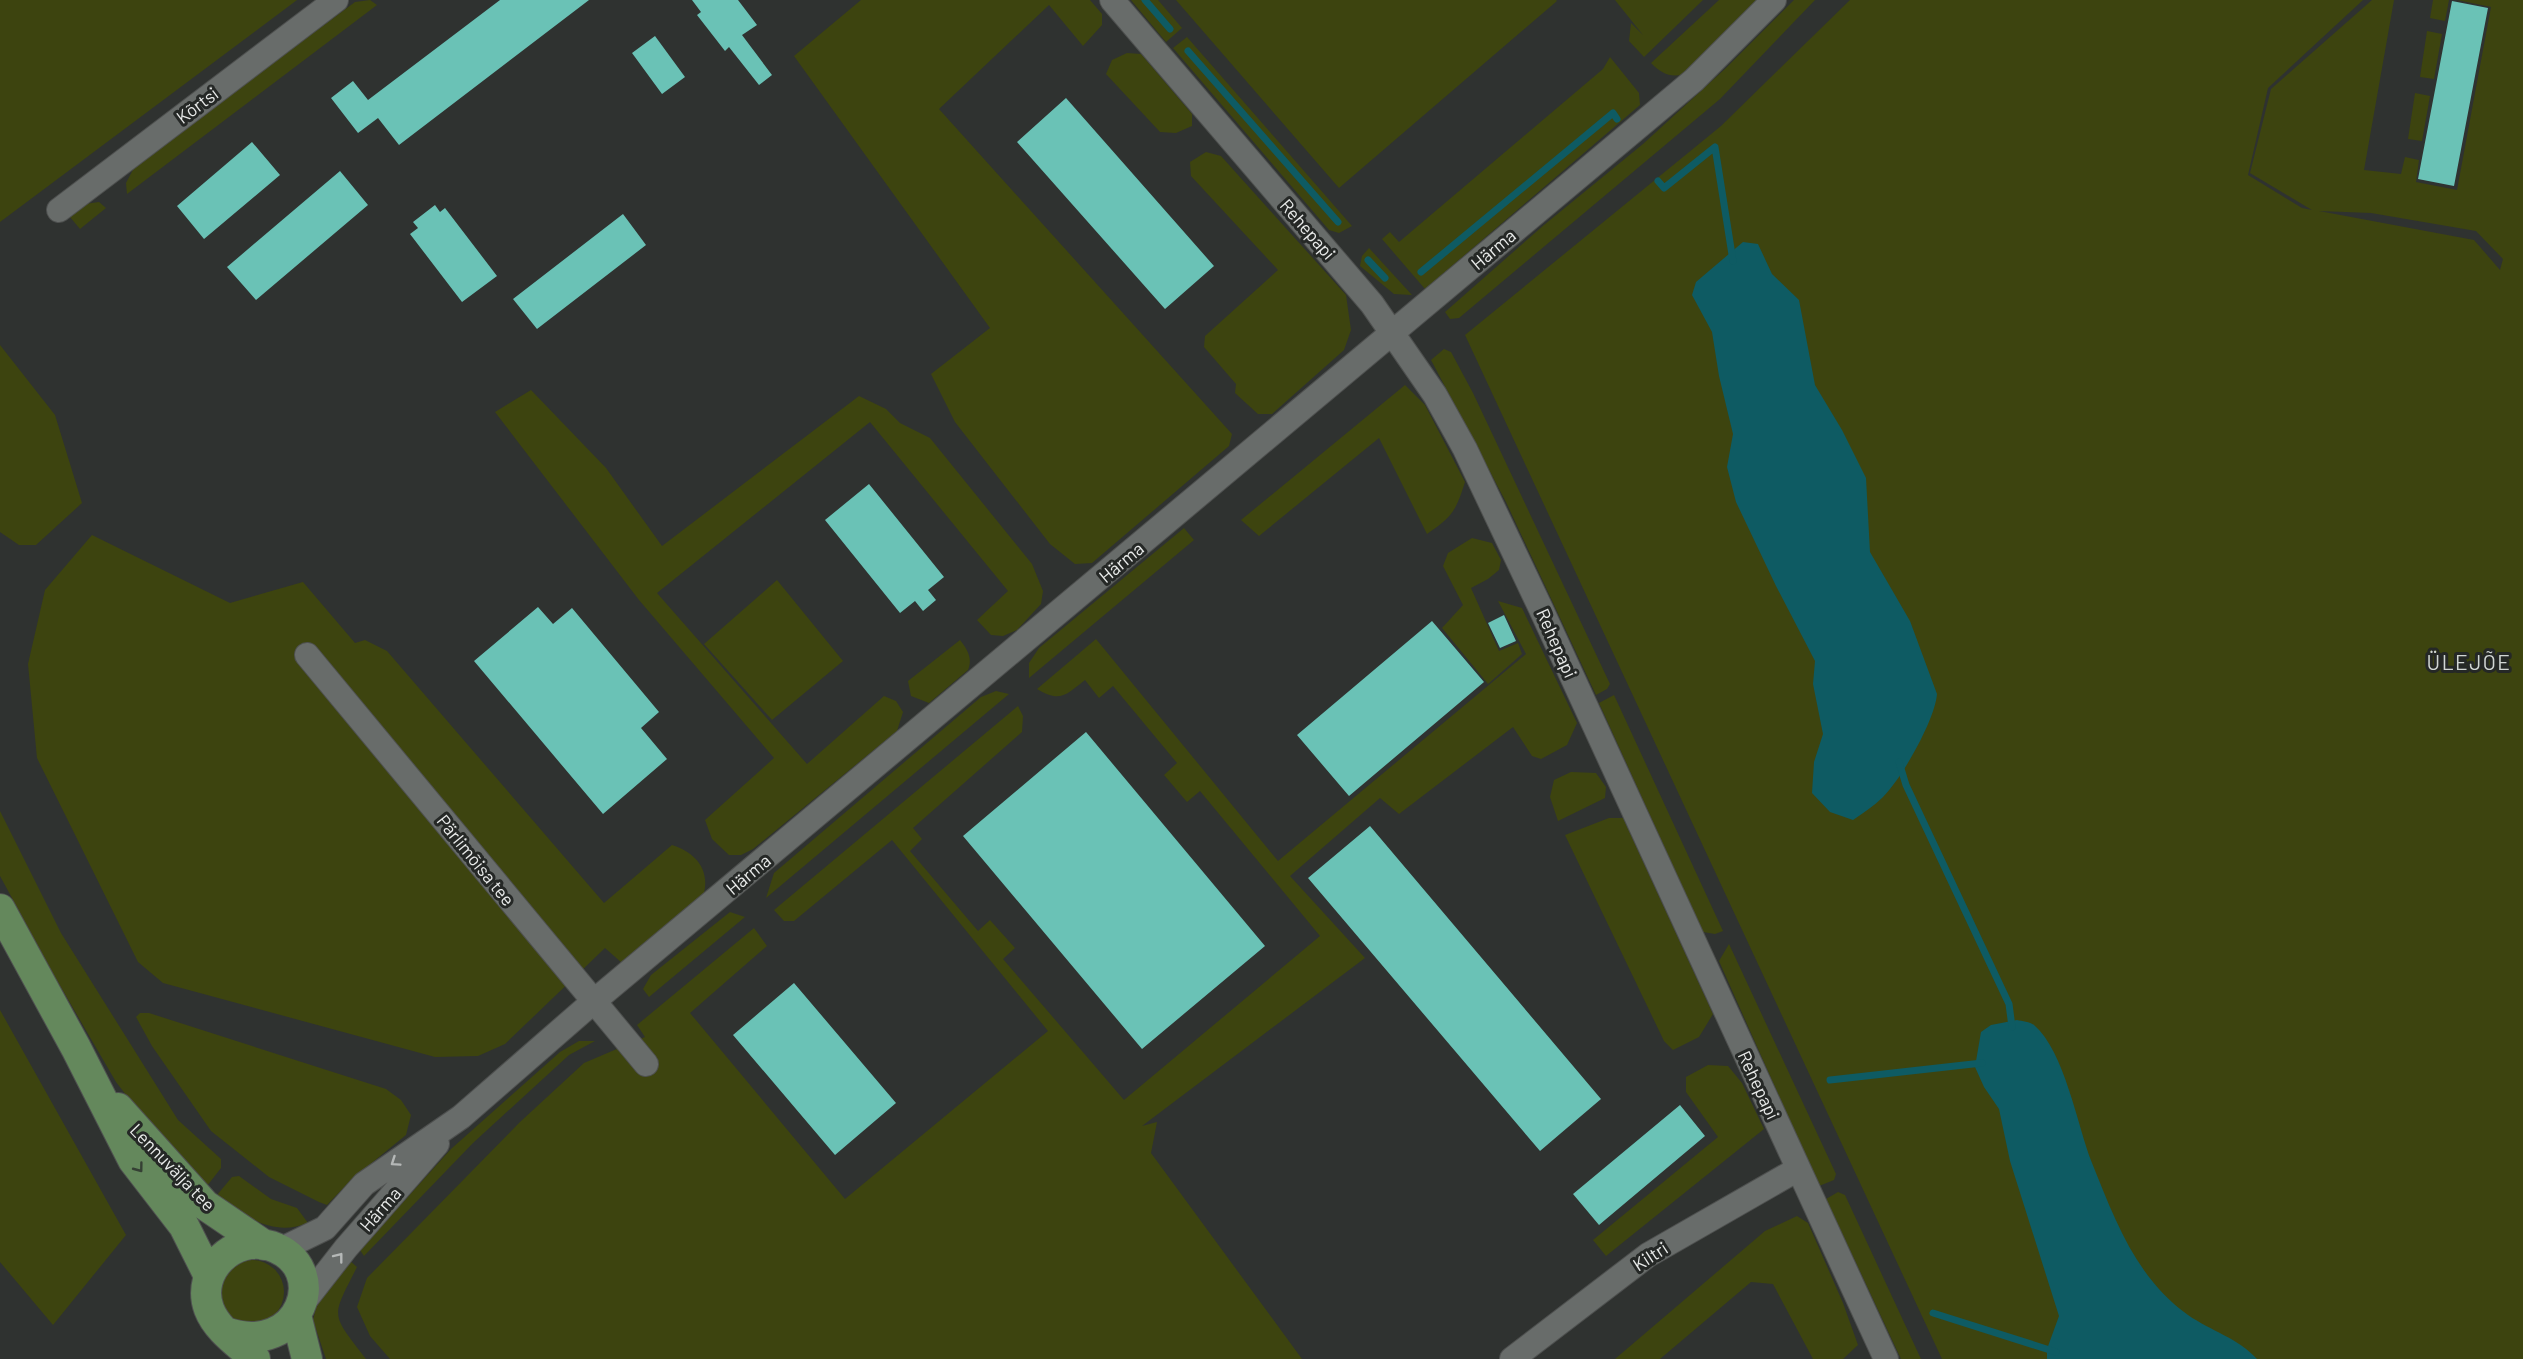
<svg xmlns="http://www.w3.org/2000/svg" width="2523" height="1359" font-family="Barlow,sans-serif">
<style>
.green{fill:#3d440f;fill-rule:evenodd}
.water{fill:#0e5b63}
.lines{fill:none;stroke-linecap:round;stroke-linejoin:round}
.stream{stroke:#0e5b63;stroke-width:7}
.building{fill:#6ac2b6}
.minor-casing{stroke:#4e504f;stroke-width:26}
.major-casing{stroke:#4e504f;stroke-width:32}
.minor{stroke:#686c6a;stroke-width:24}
.major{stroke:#64885c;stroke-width:30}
.oneway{stroke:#b5b8b7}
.oneway2{stroke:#354034}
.labels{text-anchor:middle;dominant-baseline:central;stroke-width:6;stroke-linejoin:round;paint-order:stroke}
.street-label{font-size:18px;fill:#e9ebea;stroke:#252826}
.quarter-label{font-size:21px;letter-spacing:1.5px;fill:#d1d6d3;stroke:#252826}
</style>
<rect width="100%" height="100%" fill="#2f3230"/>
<!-- green -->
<path class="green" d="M0 0H297L0 222Z
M370 0 377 5 127 194 126 183 135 166 355 2Z
M861 0H1090L1102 14V25L1083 46 1049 5 939 109 1232 434 1229 446 1092 563 1075 564 1050 544 955 422 931 374 990 328 794 56Z
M1131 0H1158L1182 28 1166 42Z
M1176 0H1556L1557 1 1339 188Z
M1615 0H1703L1644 57 1629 41 1631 23 1643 35Z
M1719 0H1758L1682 75C1668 77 1661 73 1651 63Z
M1794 0H1815L1720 99 1459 318 1450 319 1445 312 1544 225 1643 144 1726 68Z
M1850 0H2363L2268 88 2248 175 2302 208 2312 210 2250 173 2271 89 2372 0H2394L2364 170 2401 174 2405 157 2419 160 2416 182 2457 190 2491 7 2457 0H2523V1359H1942L1465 335 1721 126ZM2319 211 2371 213 2476 231 2503 259 2500 270 2474 240Z
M2433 0H2449L2445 21 2430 18Z
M2427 31 2442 34 2434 79 2420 77Z
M1187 37 1352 226 1339 233 1329 230 1173 48Z
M1127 53 1141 54 1192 114V126L1176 133 1160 132 1106 74 1112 60Z
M1610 57 1639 93 1640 105 1425 289 1382 239 1390 232 1399 242 1603 69Z
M2415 93 2430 96 2422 141 2408 139Z
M1206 152 1221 156 1346 295 1351 330 1344 350 1272 414H1258L1235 393 1236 384 1204 347 1205 336 1278 270 1191 176 1190 162Z
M99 202 106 208 80 229 70 217 85 204Z
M1369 248 1412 295 1394 294 1360 266 1362 256Z
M0 345 55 415 82 503 36 545H19L0 532Z
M1444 349 1451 352 1473 393 1610 684 1607 689 1596 695 1506 502 1431 360Z
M1405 385 1425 405 1465 482C1456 511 1452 517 1427 534L1379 438 1259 536 1241 520Z
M531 390 606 468 662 546 859 396 886 409 900 423 930 438 1032 564 1043 591 1041 604 1017 630 1003 636 991 635 977 620 1008 591 870 422 657 593 807 764 884 696 896 701 903 712 897 731 753 849 741 855H729L712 839 705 820 774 758 639 600 495 412Z
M1184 528 1194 540 1029 678V663L1039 648Z
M92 535 230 603 303 582 355 643 365 640 387 651 604 903 672 845C694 852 710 868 704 893L622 963 605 948 505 1044 478 1056 435 1057 163 983 138 962 37 758 28 664 45 590Z
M1472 538 1492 543 1501 560 1499 570 1488 579 1471 588 1499 651 1518 643 1522 654 1488 684 1442 628 1463 605 1443 566 1448 553Z
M777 580 843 661 772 720 704 644Z
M1498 601 1522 608 1577 723 1567 745 1541 759 1532 756 1513 727 1399 814 1380 798 1290 876 1365 958 1142 1126 1157 1122 1151 1153 1302 1359H390L370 1336 357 1307 367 1278 520 1122 584 1063 645 1037 637 1025 754 928 767 946 690 1013 845 1199 1048 1031 892 840 794 921H784L774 910 1018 706 1023 716 1022 732 913 828 922 839 910 851 978 931 990 920 1015 948 1003 959 1124 1100 1320 936 1200 791 1187 802 1164 775 1177 763 1113 686 1099 698 1085 680C1066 695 1060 703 1037 689L1096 639 1278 861 1526 654Z
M960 640C967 649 973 658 968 670L929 703 911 696 908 681Z
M996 691 1009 694 766 898 774 873 981 697Z
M1614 695 1723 931 1715 934 1703 932 1599 703Z
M1571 772 1596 773 1606 787 1605 798 1558 821 1550 797 1554 780Z
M0 811 61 933 178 1120 221 1159V1168L207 1186 162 1141 116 1082 55 977 0 876Z
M1609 818H1623L1713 1014 1699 1037 1673 1050 1664 1041 1565 835Z
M730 912 745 917 649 997 643 989 651 975Z
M1729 944 1836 1174 1834 1180 1819 1186 1719 961Z
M0 1010 126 1235 53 1325 0 1262Z
M140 1013H149L386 1089 401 1100 411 1115 406 1135 352 1179 327 1205 319 1202 269 1177 211 1131 152 1046 136 1017Z
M579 1041H595L569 1055 473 1143 364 1256 360 1250 451 1149 560 1052Z
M1708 1065 1728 1066 1742 1083 1764 1129 1606 1256 1593 1240 1718 1137 1686 1092V1077Z
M239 1176 271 1199 297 1208 308 1223C273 1237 244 1217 217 1195L232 1177Z
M1838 1192 1845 1195 1921 1359H1901L1826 1199Z
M1797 1216 1808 1223 1843 1303 1858 1345 1843 1359H1813L1773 1284 1751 1282 1660 1359H1615L1765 1231Z
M220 1292a32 32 0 1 1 64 0a32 32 0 1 1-64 0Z
M349 1260 357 1267C331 1319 330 1312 366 1359H326L313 1320 319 1296Z"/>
<!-- water -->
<path class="water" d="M1743 242 1758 244 1772 274 1799 300 1815 385 1842 430 1866 478 1870 552 1910 621 1937 694C1935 720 1902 778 1883 797 1874 806 1863 813 1853 820L1830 812 1812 793 1814 762 1823 734 1813 684 1815 661 1776 586 1736 502 1727 467 1733 434 1719 376 1712 332 1692 295 1696 282Z
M2017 1020C2022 1021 2030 1022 2034 1025 2065 1052 2077 1125 2092 1163 2115 1220 2136 1278 2188 1315 2211 1331 2238 1338 2257 1359H2047V1349L2059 1316 2010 1161 1999 1109 1984 1087 1975 1067 1981 1032 1991 1025Z"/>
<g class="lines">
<!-- stream -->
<path class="stream" d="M1145 0 1170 29
M1188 51 1338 222
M1658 181 1664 188 1715 147 1733 261
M1368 260 1385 278
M1421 272 1613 113 1617 119
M1899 762 1906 785 2009 1004 2012 1027
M1830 1080 1982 1063
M1933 1313 2056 1352"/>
</g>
<!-- building -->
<path class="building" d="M500 0H589L399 145 378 118 358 133 331 98 353 81 368 100Z
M692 0H738L757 25 742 35 772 75 759 85 729 47 725 51 697 15 701 12Z
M2452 1 2488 8 2454 186 2418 179Z
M655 36 685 77 662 94 632 53Z
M1066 98 1214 266 1165 309 1017 142Z
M252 142 280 175 204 239 177 206Z
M340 171 368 205 256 300 227 267Z
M435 205 440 212 445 208 497 276 462 302 410 234 418 228 413 222Z
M623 214 646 245 537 329 513 299Z
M869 484 944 577 928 590 936 600 923 611 915 601 900 613 825 520Z
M538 607 553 624 572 608 659 712 641 728 667 759 603 814 474 661Z
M1504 615 1516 641 1500 648 1488 623Z
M1432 621 1484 682 1349 796 1297 735Z
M1086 732 1265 946 1142 1049 963 836Z
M1370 826 1601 1099 1540 1151 1308 878Z
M794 983 896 1103 835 1155 733 1035Z
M1680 1105 1705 1136 1599 1225 1573 1194Z"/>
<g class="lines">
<defs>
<path id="minor" d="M1112 0 1372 304 1435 395 1465 449 1541 609 1886 1359
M59 210 336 0
M307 655 646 1064
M280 1250 325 1228 364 1184 461 1117 593 1002 1694 80 1774 0
M303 1303 346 1248 437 1144
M1512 1359 1648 1255 1798 1169"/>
<path id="major" d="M0 909 76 1048 133 1160 184 1226 209 1276
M118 1108 205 1205 264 1245
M297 1319 307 1359
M225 1332C301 1359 333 1267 271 1246 234 1234 195 1271 209 1309 217 1330 239 1344 255 1359"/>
</defs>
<!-- minor casing -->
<use href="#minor" class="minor-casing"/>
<!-- major casing -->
<use href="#major" class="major-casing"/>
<!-- minor -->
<use href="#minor" class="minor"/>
<!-- major -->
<use href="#major" class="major"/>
</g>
<!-- one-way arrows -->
<defs><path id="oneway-chevron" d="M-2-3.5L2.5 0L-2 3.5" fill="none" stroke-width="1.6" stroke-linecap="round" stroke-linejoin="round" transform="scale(1.5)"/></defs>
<g class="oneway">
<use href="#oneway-chevron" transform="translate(395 1162) rotate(146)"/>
<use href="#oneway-chevron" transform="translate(339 1257) rotate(-52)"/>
</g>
<use class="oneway2" href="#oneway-chevron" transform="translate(139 1168) rotate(53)"/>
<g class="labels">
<!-- street labels -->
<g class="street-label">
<text transform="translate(197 105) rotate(-37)">Kõrtsi</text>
<text transform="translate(1308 229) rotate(49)">Rehepapi</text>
<text transform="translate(1493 249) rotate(-40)">Härma</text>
<text transform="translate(1121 562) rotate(-40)">Härma</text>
<text transform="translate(1557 643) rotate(66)">Rehepapi</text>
<text transform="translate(476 860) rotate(51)">Pärlimõisa tee</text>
<text transform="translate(748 874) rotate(-40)">Härma</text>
<text transform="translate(1759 1085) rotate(65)">Rehepapi</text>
<text transform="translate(173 1167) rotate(46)">Lennuvälja tee</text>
<text transform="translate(380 1209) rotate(-49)">Härma</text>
<text transform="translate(1650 1256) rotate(-33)">Kiltri</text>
</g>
<!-- quarter labels -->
<g class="quarter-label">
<text x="2469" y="661">ÜLEJÕE</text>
</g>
</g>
</svg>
